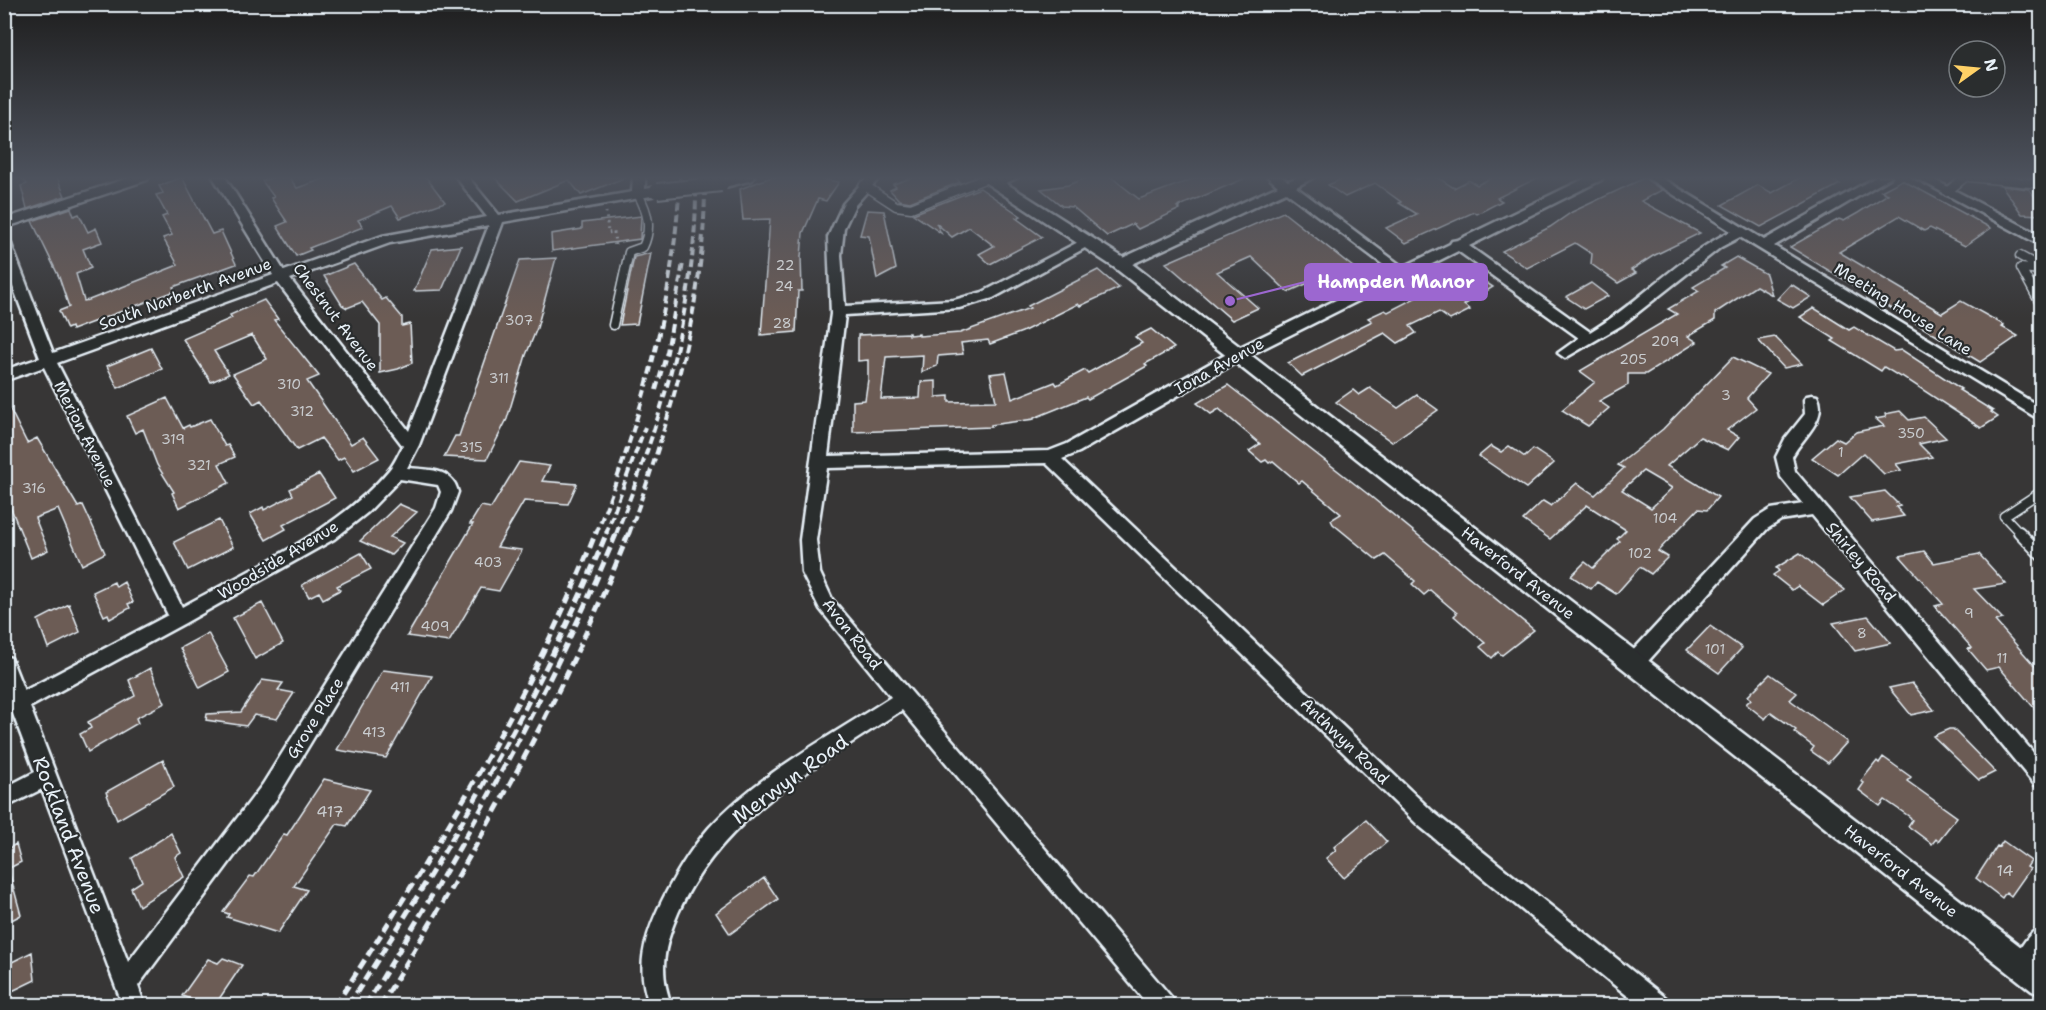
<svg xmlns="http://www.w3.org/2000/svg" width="2046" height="1010" font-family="'Shantell Sans',sans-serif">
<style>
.building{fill:#6c5b55;stroke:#e8f1f8;stroke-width:1.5;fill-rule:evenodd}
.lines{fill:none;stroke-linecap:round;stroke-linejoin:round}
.service-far1-casing{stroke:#e8f1f8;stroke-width:11}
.service-casing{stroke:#e8f1f8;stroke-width:14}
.minor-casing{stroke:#e8f1f8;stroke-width:5}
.tertiary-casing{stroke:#e8f1f8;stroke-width:5}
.path{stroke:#e8f1f8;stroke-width:3;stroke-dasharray:1.5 4;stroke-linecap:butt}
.service-far1{stroke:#2a2d2e;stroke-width:8}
.service{stroke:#2a2d2e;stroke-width:10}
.minor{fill:#2a2d2e;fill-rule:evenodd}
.tertiary{fill:#2a2d2e;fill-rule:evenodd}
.rail-far1{stroke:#e8f1f8;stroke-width:4;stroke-dasharray:8 4;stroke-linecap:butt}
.rail{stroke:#e8f1f8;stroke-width:5;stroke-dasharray:10 5;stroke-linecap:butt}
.minor-bridge-casing{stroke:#e8f1f8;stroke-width:18;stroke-linecap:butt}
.minor-bridge{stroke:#2a2d2e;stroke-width:14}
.labels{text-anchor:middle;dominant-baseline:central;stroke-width:4.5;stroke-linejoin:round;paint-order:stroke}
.number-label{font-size:14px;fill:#c9cccf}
.street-label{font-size:16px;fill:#e8f1f8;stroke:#2a2d2e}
.near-number-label{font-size:16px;fill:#c9cccf}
.near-street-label{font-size:20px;fill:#e8f1f8;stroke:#2a2d2e}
.leader{fill:none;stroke:#9c67d0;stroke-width:2}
.callout-dot{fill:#9c67d0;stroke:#2a2d2e;stroke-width:2}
.callout{fill:#9c67d0;stroke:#9c67d0;stroke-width:2}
.callout-label{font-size:18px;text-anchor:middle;font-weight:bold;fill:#fff}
</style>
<rect width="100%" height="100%" fill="#373636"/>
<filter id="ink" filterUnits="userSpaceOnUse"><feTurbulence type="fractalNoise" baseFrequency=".0167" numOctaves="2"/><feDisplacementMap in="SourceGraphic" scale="12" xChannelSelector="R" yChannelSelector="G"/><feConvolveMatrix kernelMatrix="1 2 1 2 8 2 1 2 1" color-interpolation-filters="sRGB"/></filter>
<g filter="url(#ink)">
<!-- building -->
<path class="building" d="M21 177H57L65 196 27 209 21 186 27 184Z
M182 177 212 234 221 231 236 264 173 287 175 291 72 330 71 327 67 329 59 311 69 307 59 277 32 221 71 208 74 216 79 214 88 232 96 228 102 242 83 249 91 268 76 274 84 301 89 300 178 265 163 238 172 235 162 217 167 215 156 195 163 193 159 186Z
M274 177H289L297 188 329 177H426L445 202 400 218 392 206 358 220 363 227 309 248 311 250 296 256 277 226 287 222 271 198 274 197 262 181Z
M494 177H624V178L581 195 569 180 518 201Z
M771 177H810L839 182 826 201 818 199 803 233 801 257 802 291H798L796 332 761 335 770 219 743 220 740 189Z
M914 177H955L960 182 910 202 899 200 890 190 896 187 893 184Z
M1088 177H1111L1139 199 1198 177H1248L1177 207 1180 209 1138 229 1133 224 1107 236 1073 207 1062 206 1041 189 1068 185Z
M1346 177H1413L1417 179 1423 177H1437L1454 188 1469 180 1477 185 1493 177H1539L1497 198 1502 201 1477 214 1474 212 1406 243 1386 228 1417 214 1399 203 1401 202 1375 183 1345 197 1328 185Z
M1801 177H1825L1840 184 1761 227 1722 205 1758 185 1772 193Z
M1644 178 1662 190 1641 201 1700 233 1653 256 1631 270 1636 273 1618 283 1591 264 1592 254 1575 243 1527 268 1502 251 1550 227 1572 212Z
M1902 180 1991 228 1965 246 1930 228 1924 231 1899 216 1839 252 1942 313 1961 301 2004 325 2002 327 2018 336 1980 362 1790 247 1839 219 1844 221 1858 213 1888 194 1881 191Z
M2002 186 2029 189 2042 207V215L2022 214Z
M980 188 1021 216 1016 218 1042 237 990 264 979 254 994 246 969 227 952 237 936 223 941 233 913 214Z
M867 210 884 211 896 269 877 279 869 236 860 235Z
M1283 212 1353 267 1327 279 1324 276 1288 292 1251 257 1217 272 1258 308 1232 320 1166 263Z
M641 216 640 239 552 251 551 234 582 229V223Z
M461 246 442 290 414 291 432 249Z
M651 253 637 324 620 325 634 257Z
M1736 257 1766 274 1772 295 1756 286 1715 313V320L1688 336 1697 342 1646 374H1628V385L1599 401 1609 408 1588 426 1562 410 1595 382 1580 371 1677 314 1668 309 1699 291 1693 287 1725 268 1721 266Z
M556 258 537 328 526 355 507 419 487 459 444 457 455 436H459L520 260Z
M354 264 382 300 386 298 402 317V326L410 324 412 363 398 369 380 373V325L362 302 347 308 342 305 324 276Z
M1464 268 1493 287 1464 305 1470 310 1450 320 1439 312 1410 326 1416 333 1398 343 1385 333 1302 376 1288 363 1372 321 1368 318 1385 310 1388 312 1423 294 1419 291Z
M1098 270 1119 288 1080 306 1078 304 1022 332 990 344 988 340 961 343 963 354 938 356 937 366 922 372 923 355 886 357 881 399 920 398 921 382 936 381V397L949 396V402L996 401 990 374 1006 372 1012 399 1055 382 1057 385 1085 370 1088 373 1142 343 1135 337 1151 329 1174 348 1145 364 1147 366 1088 399 1086 397 1034 418V419L991 425V427L853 432V401L865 400 868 379V360L858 361V335L909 333V335L919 334V336L960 333 1030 308 1028 306Z
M1591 283 1608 296 1584 309 1566 297Z
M1791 284 1811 297 1793 308 1777 299Z
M264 300 278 319 274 320 319 376 307 381 351 444 363 437 379 458 354 471 344 457 338 460 321 438 297 450 261 400 254 404 233 374 267 359 252 335 214 351 229 374 211 382 183 339 232 318 230 315Z
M1814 308 1849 330 1854 327 1894 351 1902 350 1961 389 1959 390 1993 411 1991 412 1998 417 1981 428 1902 376 1900 377 1884 367 1881 371 1832 341 1835 339 1800 317Z
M1775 337 1802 364 1784 368 1758 340Z
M151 348 162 369 118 388 107 366Z
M1733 357 1768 374 1747 398 1756 408 1727 430 1739 437 1728 450 1700 437 1667 466 1718 497 1707 510 1698 509 1658 551 1668 557 1651 574 1640 567 1616 594 1597 582 1591 589 1571 576 1585 562 1593 568 1620 541 1617 539 1626 530 1587 505 1550 539 1523 520 1543 501 1551 506 1577 483 1595 495 1624 468 1618 465 1663 429ZM1643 471 1672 488 1651 508 1622 490Z
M1228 385 1369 495 1534 630 1502 655 1498 652 1492 658 1480 647 1485 643 1454 616 1457 613 1430 590 1424 595 1412 584 1415 581 1385 555 1377 560 1333 524 1331 520 1341 514 1302 481 1299 483 1273 461 1269 463 1266 460 1262 462 1249 451 1260 444 1219 409 1211 414 1197 403Z
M1370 388 1398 408 1417 395 1438 410 1392 442 1336 402 1353 390 1359 395Z
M4 397 27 443 37 438 78 507 83 505 105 553 82 565 58 509 35 518 48 550 31 558 4 491Z
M167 398 183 428 189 425 190 427 210 419 225 446 228 445 235 457 219 464 229 483 179 508 172 493 174 492 157 465 143 429 135 433 127 416Z
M1900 411 1909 420 1924 417 1946 438 1919 444 1932 457 1896 464 1901 470 1884 474 1863 453 1838 475 1812 458 1836 438 1844 442 1856 432 1884 426 1876 419 1886 417 1885 414Z
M1491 446 1501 452 1509 446 1525 457 1533 449 1554 463 1526 488 1479 456Z
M519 462 550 466 542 481 577 484 568 504 524 501 497 547 522 550 499 591 481 588 449 642 407 636 473 524H470L481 506 491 508Z
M319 474 335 498 283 525 286 529 266 540 250 514 263 507 264 510 293 495 290 489Z
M1885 491 1900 506 1896 507 1904 516 1872 522 1850 497Z
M399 504 417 512 390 537 403 543 391 555 360 541Z
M219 520 233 547 188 570 174 542Z
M1924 551 1934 563 1979 554 2006 584 1974 589 2003 619 1995 621 2042 674V717L1999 667 1986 670 1968 649 1972 648 1935 606 1943 604 1900 556Z
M361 553 371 569 337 586 340 590 323 599 319 592 309 597 302 585Z
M1800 553 1813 564 1845 590 1823 605 1798 586 1792 590 1773 575 1779 571 1776 568Z
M114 582 116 587 124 582 133 602 128 604 130 608 110 619 108 614 104 616 93 592Z
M262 603 283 643 255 659 233 618Z
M69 604 80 632 48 648 38 620Z
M1868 616 1891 643 1855 651 1833 623Z
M1710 626 1742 648 1719 673 1687 650Z
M208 633 229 672 200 688 180 648Z
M150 668 165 703 136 718 138 723 88 752 80 734 91 728 88 722 135 696 129 680Z
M383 670 432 676 386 758 337 750Z
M1770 674 1797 693 1790 700 1847 742 1828 763 1811 751 1814 747 1794 732 1796 730 1771 712 1765 719 1746 704 1751 699 1748 696Z
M262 680 283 683 278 690 294 693 277 719 254 715 246 726 206 720 207 714 241 712Z
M1912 683 1934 710 1911 715 1889 688Z
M1949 729H1953L1995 772 1979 780 1933 736Z
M1883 757 1911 777 1907 781 1957 817 1938 841 1936 839 1932 844 1908 826 1912 820 1910 817 1885 800 1880 806 1859 790 1864 783 1861 781 1877 761 1879 763Z
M163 760 174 787 117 820 106 792Z
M324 779 370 790 347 826 337 824 294 886 307 890 278 933 227 917 229 914 223 912 250 876 254 877 284 834 287 835Z
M1366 820 1387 842 1344 878 1326 858 1336 850 1334 847Z
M171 833 181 853 175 857 184 877 139 906 131 888 142 881 132 858Z
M2003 841 2031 861 2027 867 2030 869 2011 896 2006 892 2002 898 1976 878 1997 846 1999 847Z
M16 844 21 862 4 871V851Z
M9 871 21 915 4 924V872Z
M764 878 778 899 730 934 716 913Z
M32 952 35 980 4 995V966Z
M223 958 242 965 215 1005H189L193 1000 182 996 194 979 208 959 218 963Z"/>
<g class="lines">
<defs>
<path id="service-far1" d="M1969 177 2042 184
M864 185 896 206 911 208 987 178
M1947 192 1965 177
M2020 256 2042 268
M2042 270 2021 268 2042 307
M613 325 629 252 643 247C652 228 648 212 638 194
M2021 534 2004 516 2042 491"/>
<path id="service" d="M2019 532 2042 556"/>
<path id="minor" d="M131 177H149L147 180 4 228V219Z
M213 177H225L284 271 382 236 487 217 456 177H468L499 215 632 192 633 177H645V189L657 187 663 191 657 195 503 222 419 445 407 468C427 470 452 467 458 492L451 511 277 798 138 986 145 1006H123L42 789 4 808V788L35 772 4 690V656L11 658 24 691 168 615 44 367 4 381V370L40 358 4 263V240L11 244 53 353 273 275ZM489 225 409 431 290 279 390 243ZM278 283 403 446C399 453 395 463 389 470 337 532 252 568 182 607L57 363ZM400 479 438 485 441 492 436 508 263 784 128 962 30 707 185 623 334 539 368 512Z
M734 177H754L752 180 721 188 715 184 717 181Z
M867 177H880L855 205 844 228 841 255 845 306 954 300 983 292 1084 239 1089 238 1096 242 993 298 959 308 845 315 828 456 1049 451 1067 444 1232 351 1393 272 1286 192 1126 267 1121 268 1114 264 1116 261 1278 186 1268 177H1282L1288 181 1298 177H1314L1296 187 1403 267 1450 244 1452 241 1458 240 1588 177H1603L1601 180 1469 246 1590 332C1640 302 1679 257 1731 231L1646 177H1660L1764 240 1876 177H1891L1774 246 2042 408V421L1740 237 1721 247 1622 325 1565 358 1558 353 1579 338 1458 251 1242 359 1079 452 1062 459 1432 811 1666 998 1669 1006H1640L1418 825 1046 463 827 468 816 540 820 573 832 599 1172 998 1175 1006H1149L902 710C817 766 722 816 678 913 664 946 658 972 672 1006H650C636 970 643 942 658 909 672 880 688 852 709 828 759 773 830 737 891 697L820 609 802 573 800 540 831 314 828 237 843 204Z
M1002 177H1019L996 187 990 183Z
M1914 177H1929L2042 236V246Z
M1812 395 1817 396C1829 419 1801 438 1792 457L1795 471 2042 763V787L2035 785 1812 515 1781 520 1767 529 1641 669 1634 671 1627 669 1625 663 1627 657 1755 519 1771 509 1803 504 1781 477 1776 457 1785 439 1805 414 1804 400 1807 396Z
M2042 926C2042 946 2044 968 2022 977L2014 974 2011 966C2017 953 2028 932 2042 926Z"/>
<path id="tertiary" d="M977 177H996L1127 260 2042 963V995L2032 991 1115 268Z"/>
</defs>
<!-- service-far1 casing -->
<use href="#service-far1" class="service-far1-casing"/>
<!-- service casing -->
<use href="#service" class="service-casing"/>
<!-- minor casing -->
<use href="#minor" class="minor-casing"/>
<!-- tertiary casing -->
<use href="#tertiary" class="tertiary-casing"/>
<!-- path -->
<path class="path" d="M606 212 608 233 614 232 615 248"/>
<!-- service-far1 -->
<use href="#service-far1" class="service-far1"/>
<!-- service -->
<use href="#service" class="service"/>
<!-- minor -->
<use href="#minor" class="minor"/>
<!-- tertiary -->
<use href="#tertiary" class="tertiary"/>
<!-- rail-far1 -->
<path class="rail-far1" d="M656 390 667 352 683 263
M596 534C642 418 674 302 680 177
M606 534 645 427
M616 534C662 420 698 300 696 177
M629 534C671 417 706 302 705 177"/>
<!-- rail -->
<path class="rail" d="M335 1006C433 855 530 700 596 532
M348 1006C446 854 539 700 607 532
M365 1006C460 853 547 698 617 532
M380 1006C474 854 563 699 629 532"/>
<defs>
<path id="minor-bridge" d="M657 191 721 184"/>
</defs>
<!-- minor-bridge casing -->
<use href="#minor-bridge" class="minor-bridge-casing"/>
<!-- minor-bridge -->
<use href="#minor-bridge" class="minor-bridge"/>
</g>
</g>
<!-- sky -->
<linearGradient id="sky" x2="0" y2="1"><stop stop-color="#1e1e1e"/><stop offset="0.56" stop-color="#4d525d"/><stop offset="1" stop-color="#4d525d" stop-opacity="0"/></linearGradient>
<rect width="2046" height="318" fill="url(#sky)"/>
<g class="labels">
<!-- number labels -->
<g class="number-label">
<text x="785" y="265">22</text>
<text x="784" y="286">24</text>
<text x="519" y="320">307</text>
<text x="782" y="323">28</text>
<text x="1665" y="341">209</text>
<text x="1633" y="359">205</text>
<text x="499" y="378">311</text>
<text x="289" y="384">310</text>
<text x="1726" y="395">3</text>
<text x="302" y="411">312</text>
<text x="1911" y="433">350</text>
<text x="173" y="439">319</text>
<text x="471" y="447">315</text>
<text x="1841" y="452">1</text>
<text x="199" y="465">321</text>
<text x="34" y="488">316</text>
<text x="1665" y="518">104</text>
<text x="1640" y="553">102</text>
<text x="488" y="562">403</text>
<text x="1969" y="613">9</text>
<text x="435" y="626">409</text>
<text x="1862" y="633">8</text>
<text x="1715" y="649">101</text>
<text x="2002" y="658">11</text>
<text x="400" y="687">411</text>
<text x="374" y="732">413</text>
</g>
<!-- street labels -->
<g class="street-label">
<text transform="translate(185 294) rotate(-20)">South Narberth Avenue</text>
<text transform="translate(1903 309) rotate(32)">Meeting House Lane</text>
<text transform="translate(336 317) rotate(53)">Chestnut Avenue</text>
<text transform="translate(1219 366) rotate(-29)">Iona Avenue</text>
<text transform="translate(85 434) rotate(63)">Merion Avenue</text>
<text transform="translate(278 560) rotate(-31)">Woodside Avenue</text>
<text transform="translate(1861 562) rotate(50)">Shirley Road</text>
<text transform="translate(1518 573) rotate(38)">Haverford Avenue</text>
<text transform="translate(852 634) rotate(52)">Avon Road</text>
<text transform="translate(315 718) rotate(-58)">Grove Place</text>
<text transform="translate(1345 741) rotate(44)">Anthwyn Road</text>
<text transform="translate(1901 871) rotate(38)">Haverford Avenue</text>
</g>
<!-- near-number labels -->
<g class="near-number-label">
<text x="330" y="811">417</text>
<text x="2005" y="870">14</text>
</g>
<!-- near-street labels -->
<g class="near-street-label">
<text transform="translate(790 779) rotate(-36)">Merwyn Road</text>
<text transform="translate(69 835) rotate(69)">Rockland Avenue</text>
</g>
</g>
<!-- callouts -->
<path class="leader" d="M1230 301L1305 282"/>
<circle class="callout-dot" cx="1230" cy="301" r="6"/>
<rect class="callout" x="1305" y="264" width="182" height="36" rx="6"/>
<g class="callout-label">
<text x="1396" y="288">Hampden Manor</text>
</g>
<!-- margin -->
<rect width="2046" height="1010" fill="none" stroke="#2a2d2e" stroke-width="24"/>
<rect x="12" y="12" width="2022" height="986" fill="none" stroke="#e8f1f8" stroke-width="2" filter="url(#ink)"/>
<!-- north arrow -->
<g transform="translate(1977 69) rotate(75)"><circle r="28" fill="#2a2d2e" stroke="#767b7f" stroke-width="1.5"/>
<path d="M0-4.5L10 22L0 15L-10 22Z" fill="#ffd166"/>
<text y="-9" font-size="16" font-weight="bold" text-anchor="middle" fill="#e8f1f8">N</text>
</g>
</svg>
